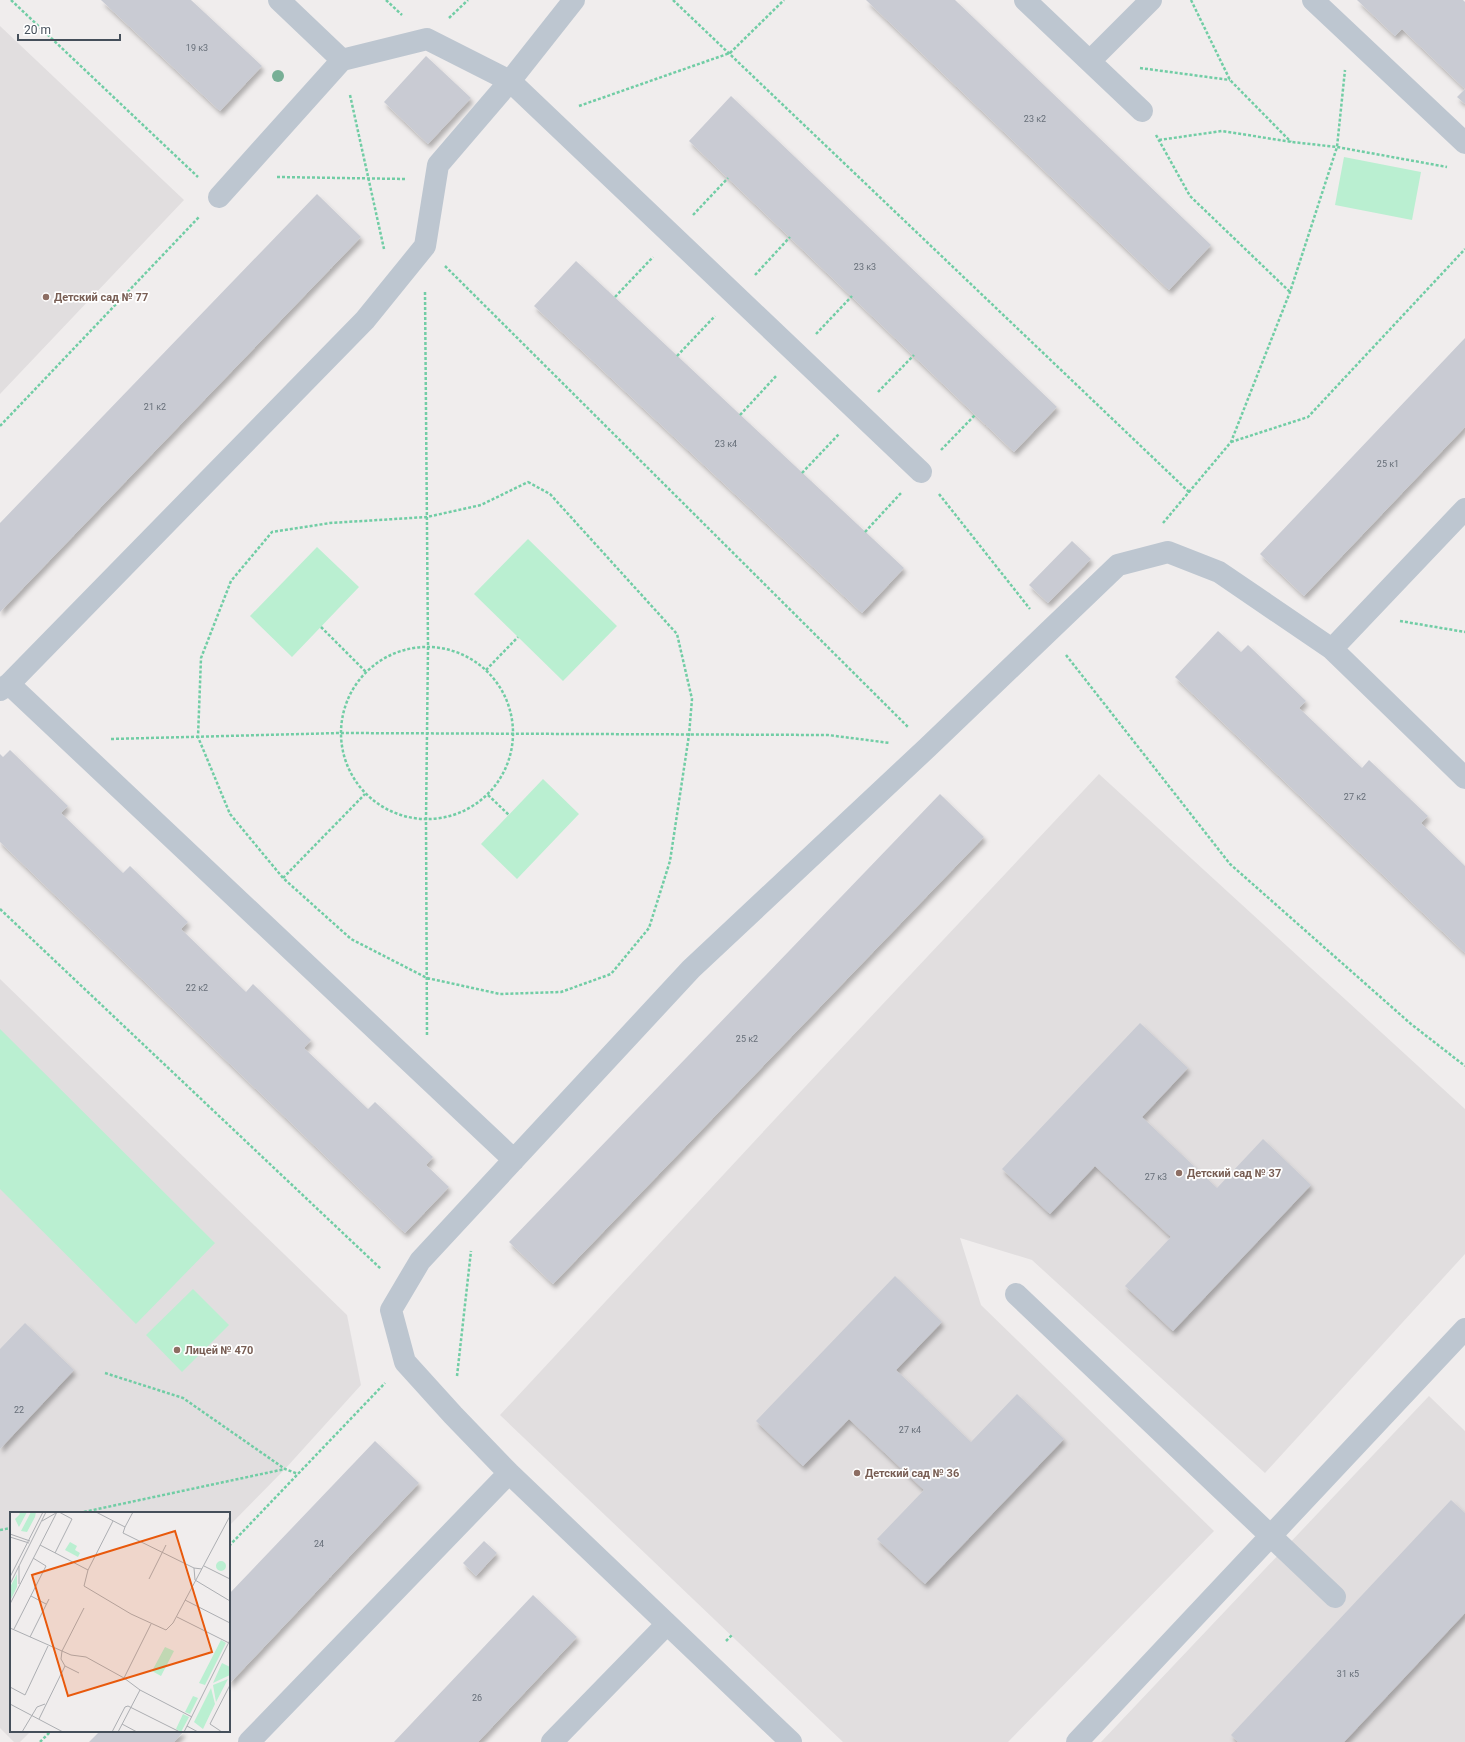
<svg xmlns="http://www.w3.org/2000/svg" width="1465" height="1742" font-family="Roboto,sans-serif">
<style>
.education{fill:#e1dedf}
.green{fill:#baefd1}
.building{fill:#c9cbd3;filter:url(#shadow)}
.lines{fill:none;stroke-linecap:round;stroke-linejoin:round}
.path{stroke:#71cda5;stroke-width:2.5;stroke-dasharray:3 2;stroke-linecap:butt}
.minor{stroke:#bdc6d0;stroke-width:22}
.tree{fill:#78af96}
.education-dot{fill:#8d6e63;stroke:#fff;stroke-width:1.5}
.labels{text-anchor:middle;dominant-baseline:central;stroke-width:3.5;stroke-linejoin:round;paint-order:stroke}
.number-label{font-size:9px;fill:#666e78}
.education-label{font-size:11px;font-weight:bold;fill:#785e54;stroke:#fff;text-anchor:start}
.inset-road{fill:none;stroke:#acaeb2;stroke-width:1}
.view{fill:#e8590c;fill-opacity:0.15;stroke:#e8590c;stroke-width:2}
.inset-edge{fill:none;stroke:#454f5a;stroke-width:2}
</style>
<defs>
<filter id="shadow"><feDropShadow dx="2.5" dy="4.5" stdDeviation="2" flood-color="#0004"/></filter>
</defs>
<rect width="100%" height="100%" fill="#f0eded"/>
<!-- education -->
<path class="education" d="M0 26 184 200 0 394Z
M1099 774 1465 1109V1254L1265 1473 1032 1260 960 1238 981 1305 1214 1531 1008 1742H843L500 1415 803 1089Z
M0 979 347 1315 361 1385 285 1469 229 1526V1513H11V1731H31L20 1742H14L0 1728Z
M1429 1396 1465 1431V1742H1101Z"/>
<!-- green -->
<path class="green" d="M1344 157 1421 172 1412 220 1335 205Z
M528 539 617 626 563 681 474 594Z
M317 547 359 587 292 657 250 616Z
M543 779 579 814 517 879 481 844Z
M0 1029 215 1243 136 1324 0 1189Z
M193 1289 229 1325 182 1372 146 1335Z"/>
<!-- building -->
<path class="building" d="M101 0H191L262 66 220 111Z
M866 0H955L1211 245 1169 290Z
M1357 0H1463L1465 2V104L1457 97 1465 89 1402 29 1395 36Z
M426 56 471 98 428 144 384 102Z
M731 96 1057 407 1014 452 689 141Z
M317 194 361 237 0 612V523Z
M576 261 904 568 862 613 534 306Z
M1465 338V427L1304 596 1260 554Z
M1072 541 1091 559 1048 603 1029 585Z
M1218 631 1241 652 1248 645 1306 701 1299 708 1362 768 1369 760 1428 816 1421 823 1465 866V953L1175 677Z
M10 750 68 806 61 813 123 873 130 866 188 922 181 929 246 992 253 984 311 1040 304 1048 368 1109 375 1102 433 1157 426 1165 449 1187 405 1233 0 842V754L3 757Z
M940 794 984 837 553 1284 509 1242Z
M1140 1023 1188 1068 1142 1117 1217 1188 1263 1139 1311 1185 1173 1331 1125 1286 1171 1237 1095 1166 1050 1214 1002 1169Z
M895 1276 942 1322 896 1370 971 1442 1017 1394 1064 1439 925 1584 877 1539 924 1490 849 1419 803 1466 756 1421Z
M25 1323 74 1370 0 1449V1349Z
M375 1441 419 1483 229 1684V1594Z
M1451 1500 1465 1513V1613L1344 1742H1238L1231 1735Z
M484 1541 497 1553 476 1576 463 1563Z
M533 1595 577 1637 478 1742H394Z
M100 1731H184L174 1742H89Z"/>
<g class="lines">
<!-- path -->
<path class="path" d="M11 0 198 177
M386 0 402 15
M673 0 1189 492
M1191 0 1230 80 1291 142
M449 18 468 0
M1140 68 1230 80
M350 95 384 249
M579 106 730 53 784 0
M1156 135 1190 196 1290 292
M1159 140 1222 131 1292 142 1337 147 1447 167
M277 177 406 179
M693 215 728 178
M445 266 908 727
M755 275 790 237
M425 292 428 647 426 820 427 1037
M615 297 653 257
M816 334 852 296
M677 356 715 316
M878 392 914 355
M740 415 777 375
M0 426 199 217
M1231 442 1308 417 1465 249
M941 450 975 415
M802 473 839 434
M528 482 550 494 677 634 692 699 689 735 670 861 649 928 611 974 561 992 500 994 427 978 351 939 283 878 230 814 198 737 201 658 231 581 272 532 330 523 427 517 481 505Z
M939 494 1030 609
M1163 523 1231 442 1290 292 1337 147 1345 70
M865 532 901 493
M1400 621 1465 632
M321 627 366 672
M341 733a86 86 0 1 1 172 0a86 86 0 1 1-172 0Z
M1066 655 1230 864 1411 1024 1465 1066
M486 670 518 637
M111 739 340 733 828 735 890 743
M488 795 509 815
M283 878 365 794
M0 909 381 1269
M105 1373 183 1398 285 1469 298 1474
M457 1376 471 1251
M79 1513 285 1469
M0 1530 11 1528
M229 1546 385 1383
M726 1641 732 1635
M40 1742 51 1731"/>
<!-- minor -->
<path class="minor" d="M279 0 342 60 427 39 510 81 921 472
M1025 0 1142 111
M1313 0 1465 143
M1090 61 1151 0
M219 197 342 60
M1332 649 1465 509
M9 684 514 1160
M0 690 9 684 365 320 425 246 438 165 510 81 574 0
M1016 1294 1335 1597
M249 1742 509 1473
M552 1742 667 1624
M791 1742 509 1473 453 1415 405 1362 391 1310 420 1261 691 969 928 747 1118 565 1168 552 1219 572 1332 649 1465 778
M1077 1742 1465 1329"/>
</g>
<!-- trees -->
<circle class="tree" cx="278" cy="76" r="6"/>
<!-- markers -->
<g class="education-dot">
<circle cx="46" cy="297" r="4"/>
<circle cx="1179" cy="1173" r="4"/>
<circle cx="177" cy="1350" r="4"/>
<circle cx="857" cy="1473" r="4"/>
</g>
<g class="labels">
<!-- number labels -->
<g class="number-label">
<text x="197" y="48">19 к3</text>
<text x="1035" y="119">23 к2</text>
<text x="865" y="267">23 к3</text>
<text x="155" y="407">21 к2</text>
<text x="726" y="444">23 к4</text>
<text x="1388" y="464">25 к1</text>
<text x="1355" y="797">27 к2</text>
<text x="197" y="988">22 к2</text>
<text x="747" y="1039">25 к2</text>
<text x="1156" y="1177">27 к3</text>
<text x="19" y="1410">22</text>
<text x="910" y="1430">27 к4</text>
<text x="319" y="1544">24</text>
<text x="1348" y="1674">31 к5</text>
<text x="477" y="1698">26</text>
</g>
<!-- education labels -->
<g class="education-label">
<text x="54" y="297">Детский сад № 77</text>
<text x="1187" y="1173">Детский сад № 37</text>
<text x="185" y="1350">Лицей № 470</text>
<text x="865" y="1473">Детский сад № 36</text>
</g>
</g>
<!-- overview -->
<g transform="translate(10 1512)">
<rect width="220" height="220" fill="#f0eded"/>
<path d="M8 0H17L9 15 5 7 10 2ZM21 0H26L25 5 17 20 11 19ZM60 30 67 34 65 38 70 41 68 45 55 38ZM206 54a5 5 0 1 1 10 0a5 5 0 1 1-10 0ZM7 62V75L0 89V75ZM211 128 216 131 195 173 189 171ZM155 135 164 139 151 164 142 159ZM212 151 220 155V163L203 171ZM218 167 206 190 203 173ZM201 176 205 192 193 217 184 210ZM183 184 188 186 180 202 175 200ZM173 202 179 205 171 220 166 217Z" fill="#baefd1"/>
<path class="inset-road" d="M86 0 115 15 113 21 184 56 192 57M32 9 46 1M103 9 78 58 74 74 121 102 156 118 163 111 220 4M115 15 123 0M0 22 20 29M0 25 19 31M30 33 78 58M45 41 62 7 49 0M9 54V72M194 54 220 67M184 56 185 68M0 65 33 0M139 67 156 33M185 68 220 89M0 72 36 0M21 84 36 92M175 88 220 111M0 92 47 0M167 105 219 131M0 116 61 143 76 145 114 166 130 178 182 205M4 117 36 54 23 46M20 125 39 87M55 154 69 161M114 166 141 112M0 175 15 183 38 134M0 192 53 220M29 207 55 154 51 147 52 139 74 96M112 212 127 220M177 214 188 220M12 220 27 195 35 192M102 220 115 195 118 194 170 220M108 220 130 178M174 220 220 128M212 220 200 212 220 173"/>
<path class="view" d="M165 19 202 140 58 184 22 63Z"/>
<rect width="220" height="220" class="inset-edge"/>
</g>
<!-- scale -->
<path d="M18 34v6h102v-6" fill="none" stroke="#454f5a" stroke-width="2"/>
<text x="24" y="34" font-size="12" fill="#454f5a" stroke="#ffffff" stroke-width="3" paint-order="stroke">20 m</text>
</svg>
